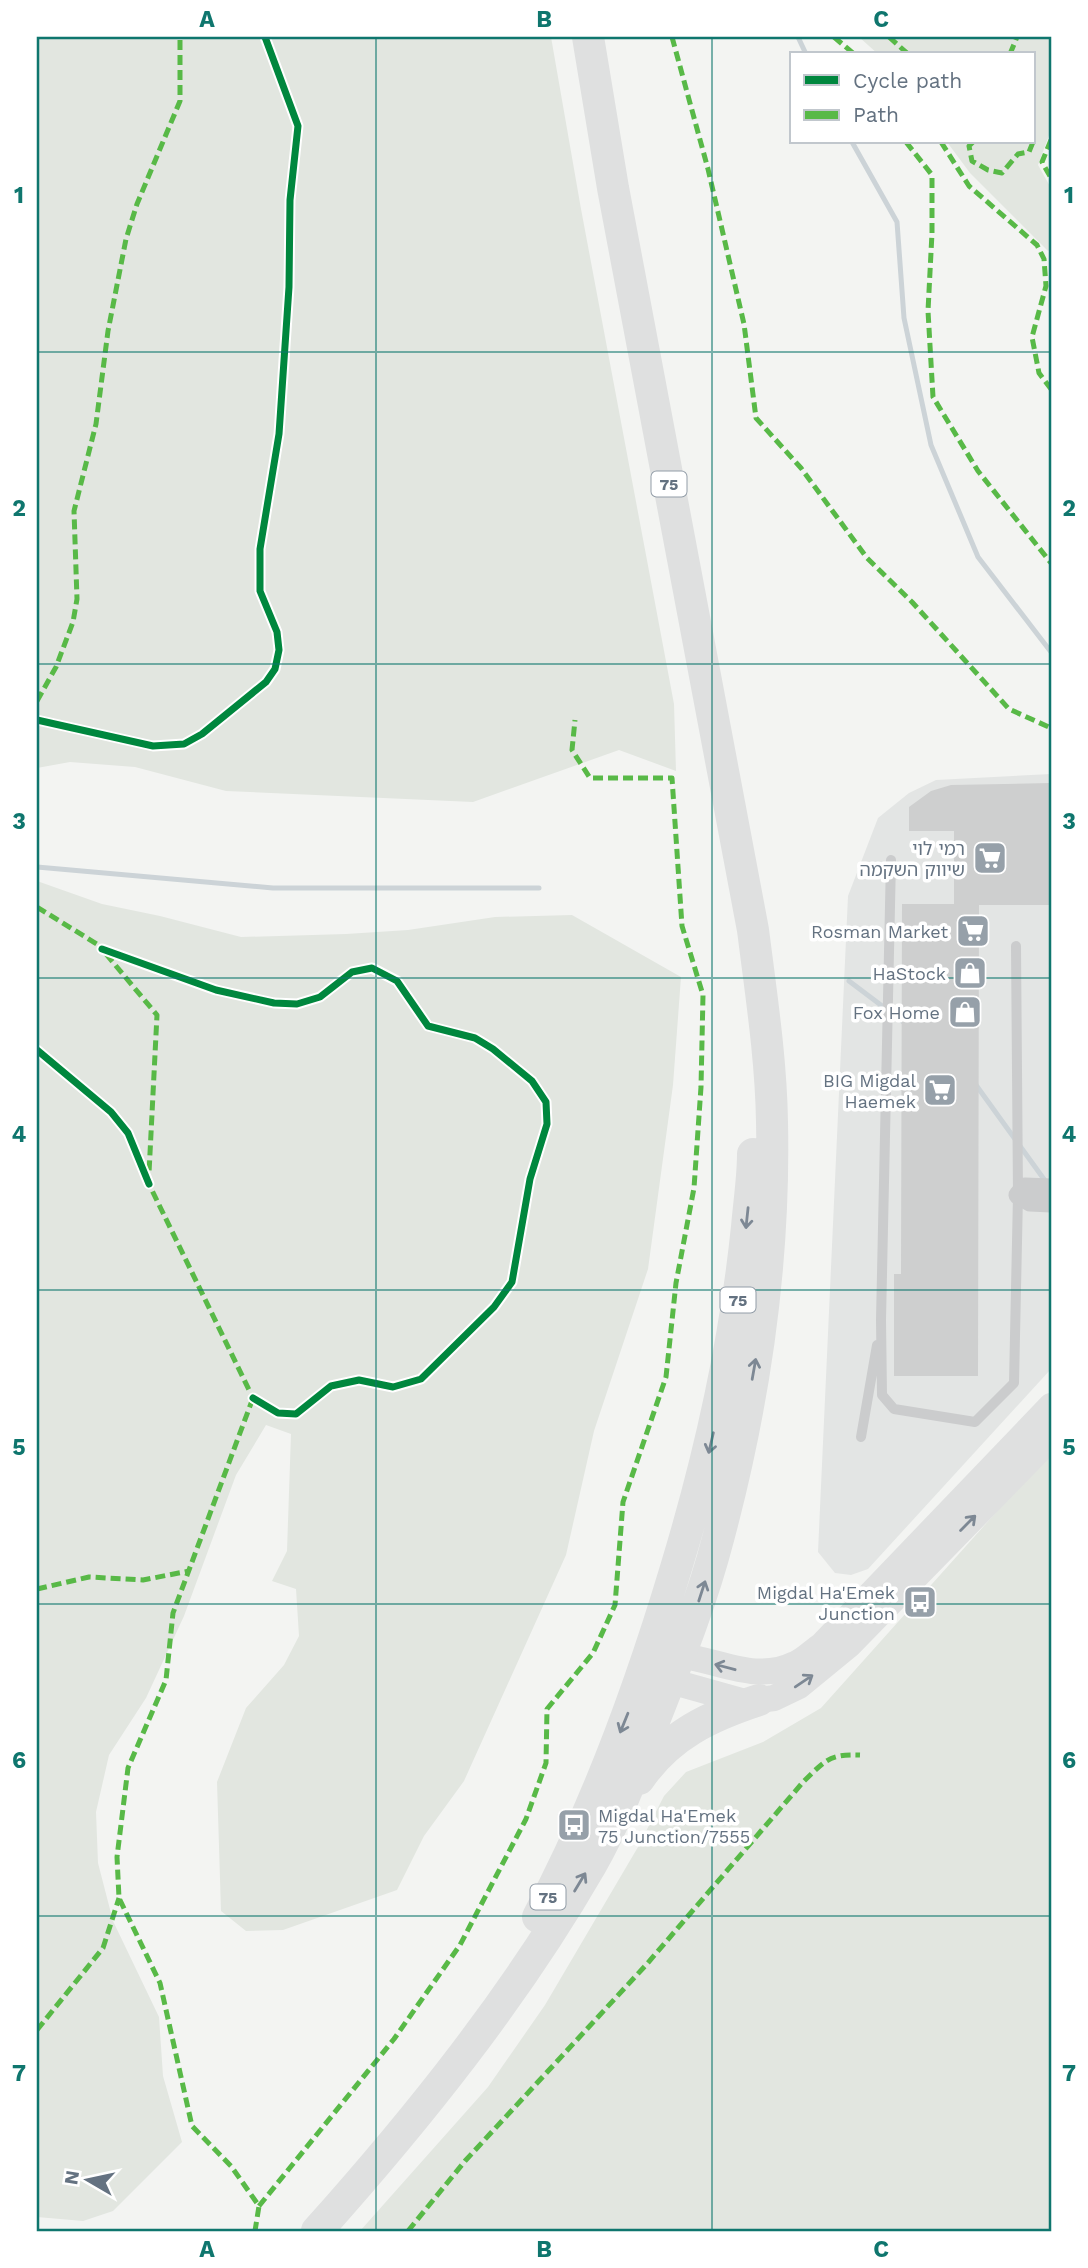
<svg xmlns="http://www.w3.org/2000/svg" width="1088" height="2268" font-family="'Work Sans','Noto Sans Hebrew',sans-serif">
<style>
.built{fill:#e3e5e4}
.green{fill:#e2e6e0}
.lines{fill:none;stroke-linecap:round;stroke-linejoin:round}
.stream{stroke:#ccd3d7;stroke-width:5}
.building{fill:#cecfcf}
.service{stroke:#cbcccd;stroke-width:10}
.minor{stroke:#cbcccd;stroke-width:19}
.secondary{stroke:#dfe0e0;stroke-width:26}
.trunk{stroke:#dfe0e0;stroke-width:32}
.quiet{stroke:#58b947;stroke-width:5;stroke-dasharray:10 5;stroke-linecap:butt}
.cycleway-casing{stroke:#fff;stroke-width:11}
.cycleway{stroke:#00873e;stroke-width:7}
.oneway{stroke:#7d8894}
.grid{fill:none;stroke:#0f766e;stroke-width:2;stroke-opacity:0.55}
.labels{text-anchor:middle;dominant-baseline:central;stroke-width:7;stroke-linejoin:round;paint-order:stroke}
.shield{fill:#fff;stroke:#929ca7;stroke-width:2}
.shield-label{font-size:16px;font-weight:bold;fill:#647281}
.poi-label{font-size:18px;fill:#647281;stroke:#fff;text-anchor:end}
.neatline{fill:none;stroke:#0f766e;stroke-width:2.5}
.grid-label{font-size:23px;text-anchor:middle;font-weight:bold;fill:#0f766e}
</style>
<rect width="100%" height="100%" fill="#f3f4f2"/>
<!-- built -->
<path class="built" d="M1051 774V1369L868 1569 851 1575 835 1573 818 1552 848 896 878 818 909 793 936 780Z"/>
<!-- green -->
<path class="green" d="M37 37H551L581 209 674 704 676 771 619 750 473 802 226 791 135 767 70 762 37 768Z
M859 37H1051V130L1038 165 1051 188V249L1048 251 970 173 947 142H1034V54H878Z
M37 881 102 904 160 916 241 937 346 934 408 930 495 917 572 915 681 977 673 1085 648 1269 594 1431 566 1555 464 1781 424 1836 397 1890 283 1930 246 1931 221 1911 217 1782 246 1708 284 1665 299 1636 296 1589 272 1581 287 1551 291 1434 266 1425 236 1475 184 1616 146 1698 109 1755 96 1812 98 1863 113 1921 159 2017 163 2076 182 2142 113 2211 83 2221 37 2217Z
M1051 1451V2231H360L488 2087 545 2005 638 1847 664 1796 686 1772 763 1742 821 1708Z"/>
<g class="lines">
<!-- stream -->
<path class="stream" d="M798 37 806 54
M852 142 897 222 904 318 931 445 978 557 1051 652
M37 867 273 888H539
M849 981 906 1024
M976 1085 1046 1182"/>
</g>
<!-- building -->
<path class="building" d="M1051 783V905H979L978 1376H894V1274H901L902 904H954V831H909V807L931 791 951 785Z"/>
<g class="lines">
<!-- service -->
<path class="service" d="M891 860 881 1320 882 1395 894 1409 975 1422 1014 1383 1018 1195 1016 946
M861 1437 877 1345"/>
<!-- minor -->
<path class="minor" d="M1051 1188 1025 1187 1018 1195 1030 1202 1051 1203"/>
<!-- secondary -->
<path class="secondary" d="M660 1658C667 1657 675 1655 682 1656 721 1661 756 1683 795 1664 805 1660 813 1651 822 1645L1051 1406
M657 1668 670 1681 745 1702 774 1698 799 1686 849 1645 1051 1438"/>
<!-- trunk -->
<path class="trunk" d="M639 1779C669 1735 710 1716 759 1700
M538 1917C597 1807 640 1688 676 1568 710 1456 735 1344 747 1227 749 1203 753 1178 753 1154
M317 2231C418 2118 515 1997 591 1865 619 1816 638 1761 659 1708 681 1653 703 1597 718 1539 754 1405 775 1262 772 1122 771 1058 761 994 753 930L613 188 588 37"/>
<!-- quiet -->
<path class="quiet" d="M672 37 708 169 744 324 756 418 801 468 867 558 912 602 1009 709 1051 728
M834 37 854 54
M889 37 908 54
M1010 54 1017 37
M1051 140 1042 162 1051 178
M906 142 932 175V233L928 311 933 397 978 471 1051 563
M941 142 969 186 1037 245 1044 259 1046 286 1032 337 1039 373 1051 389
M973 142 969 146 972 161 988 170 1002 173 1018 154 1029 152 1033 142
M37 701 56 667 73 622 77 599 74 511 96 424 108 331 126 239 137 204 180 101V37
M37 907 108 951
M106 954 157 1015 149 1173
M146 1178 253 1398 256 1400
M253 1398 173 1613 166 1680 128 1768 117 1857 119 1898 160 1983 192 2126 231 2166 259 2206 255 2231
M37 1589 89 1577 143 1580 189 1571
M37 2030 103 1948 119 1898
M259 2206 394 2039 460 1945 526 1819 546 1763 547 1709 593 1653 615 1605 623 1502 666 1377 676 1283 694 1188 701 1087 703 995 682 926 672 778H590L572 750 575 720
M408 2231 465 2161 646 1965 804 1781C826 1760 829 1754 860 1755"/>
<defs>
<path id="cycleway" d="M37 720 153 746 184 744 202 734 266 682 275 669 279 650 277 632 260 591V549L279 434 289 287 290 200 298 126 265 37
M102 949 216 990 274 1003 297 1004 320 997 352 972 372 968 397 981 428 1026 475 1038 493 1049 532 1081 546 1102 547 1124 530 1179 512 1282 494 1307 421 1379 393 1387 359 1380 331 1386 296 1414 278 1413 253 1398
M37 1050 111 1112 128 1133 149 1184"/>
</defs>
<!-- cycleway casing -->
<use href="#cycleway" class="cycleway-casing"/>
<!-- cycleway -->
<use href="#cycleway" class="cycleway"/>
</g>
<!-- one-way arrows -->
<defs><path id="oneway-shaft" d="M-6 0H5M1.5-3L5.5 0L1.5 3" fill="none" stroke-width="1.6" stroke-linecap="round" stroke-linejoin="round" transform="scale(1.75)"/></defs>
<g class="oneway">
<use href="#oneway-shaft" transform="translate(747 1218) rotate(96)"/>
<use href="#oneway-shaft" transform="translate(754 1369) rotate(-80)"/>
<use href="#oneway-shaft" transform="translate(711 1443) rotate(103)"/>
<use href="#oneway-shaft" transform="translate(968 1523) rotate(-45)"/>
<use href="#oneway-shaft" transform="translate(702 1591) rotate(-72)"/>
<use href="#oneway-shaft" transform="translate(725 1667) rotate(-165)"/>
<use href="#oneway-shaft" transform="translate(804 1681) rotate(-34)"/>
<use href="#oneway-shaft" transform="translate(624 1723) rotate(112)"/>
<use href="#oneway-shaft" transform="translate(580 1882) rotate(-59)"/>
</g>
<!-- grid -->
<path class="grid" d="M376 37V2231M712 37V2231M37 352H1051M37 664H1051M37 978H1051M37 1290H1051M37 1604H1051M37 1916H1051"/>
<!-- icons -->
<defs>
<symbol id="supermarket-square" viewBox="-11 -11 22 22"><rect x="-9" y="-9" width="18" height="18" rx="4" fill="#96a0a9" stroke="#fff"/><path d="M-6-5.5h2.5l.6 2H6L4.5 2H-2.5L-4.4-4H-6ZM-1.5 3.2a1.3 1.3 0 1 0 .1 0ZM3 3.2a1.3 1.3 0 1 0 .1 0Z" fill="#fff"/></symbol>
<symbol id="shop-square" viewBox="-11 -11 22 22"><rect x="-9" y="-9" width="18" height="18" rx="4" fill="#96a0a9" stroke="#fff"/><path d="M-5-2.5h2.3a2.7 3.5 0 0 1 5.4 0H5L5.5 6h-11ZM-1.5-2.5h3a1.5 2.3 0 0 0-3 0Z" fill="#fff"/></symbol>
<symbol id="bus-square" viewBox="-11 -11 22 22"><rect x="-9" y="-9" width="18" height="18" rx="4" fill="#96a0a9" stroke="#fff"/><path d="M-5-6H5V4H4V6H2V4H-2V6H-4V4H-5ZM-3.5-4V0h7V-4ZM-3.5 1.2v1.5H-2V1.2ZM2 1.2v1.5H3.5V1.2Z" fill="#fff"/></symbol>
</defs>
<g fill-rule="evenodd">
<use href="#supermarket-square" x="971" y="839" width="38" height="38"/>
<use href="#supermarket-square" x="954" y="912" width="38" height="38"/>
<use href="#shop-square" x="951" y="954" width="38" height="38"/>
<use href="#shop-square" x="946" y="993" width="38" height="38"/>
<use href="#supermarket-square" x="921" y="1071" width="38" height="38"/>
<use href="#bus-square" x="901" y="1583" width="38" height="38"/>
<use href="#bus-square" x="555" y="1806" width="38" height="38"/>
</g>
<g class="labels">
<!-- shield labels -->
<g class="shield">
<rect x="651.5" y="471.5" width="35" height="25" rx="5"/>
<rect x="720.5" y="1287.5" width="35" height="25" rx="5"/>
<rect x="530.5" y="1884.5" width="35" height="25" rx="5"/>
</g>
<g class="shield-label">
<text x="669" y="484">75</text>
<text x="738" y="1300">75</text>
<text x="548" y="1897">75</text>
</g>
<!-- poi labels -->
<g class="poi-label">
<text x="965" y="848">רמי לוי<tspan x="965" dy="21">שיווק השקמה</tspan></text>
<text x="948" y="931">Rosman Market</text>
<text x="946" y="973">HaStock</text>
<text x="940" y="1012">Fox Home</text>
<text x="916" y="1080">BIG Migdal<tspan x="916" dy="21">Haemek</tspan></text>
<text x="895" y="1592">Migdal Ha'Emek<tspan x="895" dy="21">Junction</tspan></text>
<text x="598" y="1815" text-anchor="start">Migdal Ha'Emek<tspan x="598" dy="21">75 Junction/7555</tspan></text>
</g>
</g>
<!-- border -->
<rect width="1088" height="2268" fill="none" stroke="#ffffff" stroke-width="77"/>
<!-- legend -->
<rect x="790" y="52" width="245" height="91" fill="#ffffff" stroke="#c1c7cd" stroke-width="2"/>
<rect x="804" y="75" width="35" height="10" fill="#00873e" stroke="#c1c7cd" stroke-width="2"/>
<text x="853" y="88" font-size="21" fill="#647281">Cycle path</text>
<rect x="804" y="110" width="35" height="10" fill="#58b947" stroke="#c1c7cd" stroke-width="2"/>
<text x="853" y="122" font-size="21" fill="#647281">Path</text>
<!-- north arrow -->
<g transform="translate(88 2180) rotate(279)" stroke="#ffffff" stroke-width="5" paint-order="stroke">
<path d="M0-5L12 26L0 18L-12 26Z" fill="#647281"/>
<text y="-10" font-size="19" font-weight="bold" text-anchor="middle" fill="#647281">N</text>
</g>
<rect x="38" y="38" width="1012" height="2192" class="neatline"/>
<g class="grid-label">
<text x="207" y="27">A</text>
<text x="544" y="27">B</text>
<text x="881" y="27">C</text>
<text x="19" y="203">1</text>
<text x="1069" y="203">1</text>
<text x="19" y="516">2</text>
<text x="1069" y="516">2</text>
<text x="19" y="829">3</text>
<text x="1069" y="829">3</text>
<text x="19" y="1142">4</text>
<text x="1069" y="1142">4</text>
<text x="19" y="1455">5</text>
<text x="1069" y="1455">5</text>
<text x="19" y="1768">6</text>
<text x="1069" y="1768">6</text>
<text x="19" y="2081">7</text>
<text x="1069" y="2081">7</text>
<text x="207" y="2257">A</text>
<text x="544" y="2257">B</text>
<text x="881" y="2257">C</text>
</g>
</svg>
